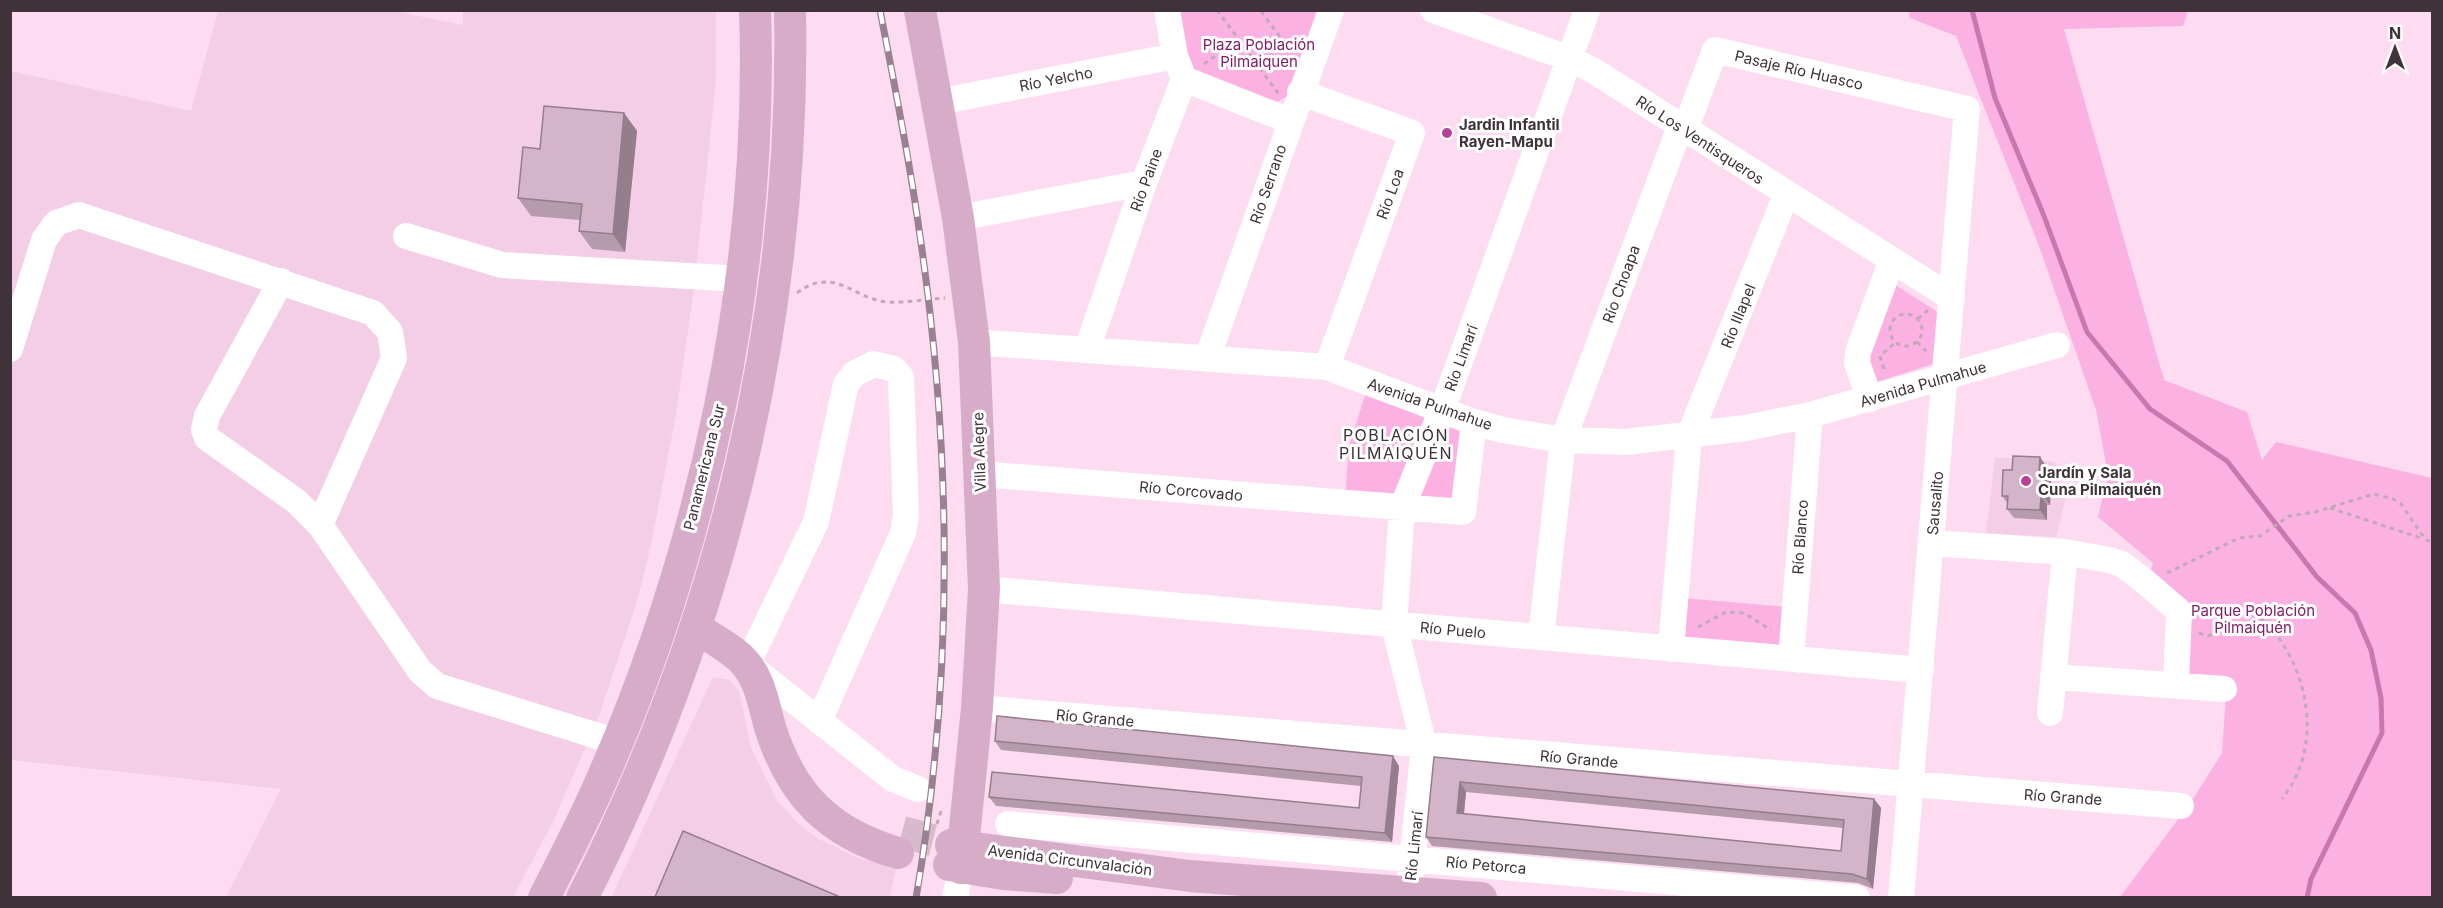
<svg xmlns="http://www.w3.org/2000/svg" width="2443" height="908" font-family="Inter,sans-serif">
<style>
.built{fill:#f4cde6}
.green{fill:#fbb1e2}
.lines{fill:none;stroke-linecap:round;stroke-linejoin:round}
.stream{stroke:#ca77b0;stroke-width:5}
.major-tunnel{stroke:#d7bacc;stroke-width:32;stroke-dasharray:32 16;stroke-linecap:butt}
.path{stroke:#c2a8b9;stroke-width:3;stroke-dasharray:4.5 4.5;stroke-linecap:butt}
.minor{stroke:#fff;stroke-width:26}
.major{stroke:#d6acc8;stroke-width:32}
.rail-casing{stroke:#988290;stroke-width:7}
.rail{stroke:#fff;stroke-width:4.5;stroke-dasharray:14;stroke-linecap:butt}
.wall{fill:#b69bac;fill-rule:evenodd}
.shaded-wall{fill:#947e8c}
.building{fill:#d4b4c8;stroke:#947e8c;stroke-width:1.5;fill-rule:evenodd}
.poi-dot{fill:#b74197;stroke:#fff;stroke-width:2}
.labels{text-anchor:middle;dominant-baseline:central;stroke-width:6;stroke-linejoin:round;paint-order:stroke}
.park-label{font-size:15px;fill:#811e68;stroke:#fff}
.street-label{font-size:15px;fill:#3f323a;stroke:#fff}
.poi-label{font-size:15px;font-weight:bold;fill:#3f323a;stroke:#fff;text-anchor:start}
.neighbourhood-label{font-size:16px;letter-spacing:1.5px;fill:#3f323a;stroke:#fff}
</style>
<rect width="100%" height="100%" fill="#fddcf1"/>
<!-- built -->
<path class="built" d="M218 11H394L463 25V11H716V81L694 289 676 414 652 540 638 598 600 713 554 820 513 897H226L281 789 11 760V71L191 111Z
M1995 457 2055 462 2065 500 2056 537 1986 533Z
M713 677 730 680 739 691 751 748 777 801 803 828 819 839 856 857 896 868 890 897 611 898Z"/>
<!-- green -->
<path class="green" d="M1179 11H1320L1288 96 1275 103 1184 79Z
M1909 11H2188L2183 26 2064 29 2164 380 2247 412 2262 460 2276 442 2432 478V897H2120L2191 802 2222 753 2227 681 2185 678 2188 612 2150 572 2153 563 2098 517 2108 474 2096 410 2039 246 1956 36 1910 18Z
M1889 281 1944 316 1936 363 1874 383 1865 347Z
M1366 392 1433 417 1399 502 1345 498 1349 446Z
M1443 425 1468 434 1461 507 1412 502Z
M1682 598 1788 607 1784 652 1679 645Z"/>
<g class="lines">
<!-- stream -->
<path class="stream" d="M1972 10 1995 98 2044 216 2087 332 2150 409 2227 461 2317 577 2355 613 2371 650 2381 698 2382 733 2311 879 2307 898"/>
<!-- major-tunnel -->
<path class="major-tunnel" d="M902 832 951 845"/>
<!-- path -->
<path class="path" d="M1217 10 1278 93
M1254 59 1281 38 1260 10
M1204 64 1239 39
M797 293C835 264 855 301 889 302 907 303 927 299 945 298
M1890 330a16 16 0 1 1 32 0a16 16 0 1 1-32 0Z
M1918 319 1928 310
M1917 342 1926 351
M1884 369 1880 356 1896 342
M2330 508 2424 539
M2167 573 2239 538 2260 536 2289 516 2315 512 2374 494 2393 499 2401 504 2425 539 2432 543
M1698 627 1726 612 1744 613 1771 630
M2199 633 2208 636 2213 634C2230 544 2361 698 2282 799
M937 824 941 811"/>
<!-- minor -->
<path class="minor" d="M1433 10 1571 59 1594 71 1952 298
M1184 79 1290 121
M1300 92 1412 133 1327 367
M938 102 1175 56
M1685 130 1715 50 1967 109 1901 898
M958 218 1144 183
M406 236 502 265 740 279
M281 281 207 416 204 430 207 438 296 501 320 525
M974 342 1327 367 1474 422 1503 430 1563 440 1626 442 1746 428 1810 415 2057 345
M10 349 44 240 56 223 79 215 373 313 390 332 394 358 320 525 420 671 437 686 617 742
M1087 350 1144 183 1184 79 1175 56 1167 10
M1207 359 1331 10
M1870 399 1857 363 1858 352 1892 260
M980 474 1463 512 1474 422
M1932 543 2065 552 2109 560 2122 564 2143 580 2179 611 2176 685
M984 589 1921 670
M1541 637 1563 440 1680 127
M1671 649 1689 436 1786 195
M1791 659 1810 415
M2054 677 2224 689
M977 708 2181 806
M2050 713 2065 552
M819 721 903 533 906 515 901 377 894 369 874 364 854 374 846 384 816 522 753 652 745 662 893 779 918 789
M1008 824 1857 898
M1409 891 1424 746 1394 625 1402 508 1447 397 1587 10
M955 898 961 868"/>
<!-- major -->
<path class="major" d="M920 10 958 218 974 342 984 589 977 708 961 868
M696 628C711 638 733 649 745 663 760 680 764 706 770 727 791 795 829 833 898 853
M951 845 1190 876 1481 898
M949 865 1003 874 1057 878
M544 898C562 862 581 826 597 790 704 552 764 271 755 10
M582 898C722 625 796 317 790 10"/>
<defs>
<path id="rail" d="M880 10C894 83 909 156 919 229 952 450 954 677 916 898"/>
</defs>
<!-- rail casing -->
<use href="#rail" class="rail-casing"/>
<!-- rail -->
<use href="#rail" class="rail"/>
</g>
<!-- wall -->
<path class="wall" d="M624 113 637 131 625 252 592 249 579 231 580 220 531 216 518 198Z
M2046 466V474L2051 482 2050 505H2047V520L2014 518 2007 509 2008 504 2002 496Z
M995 741 1399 766 1392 842 996 806 989 797 1359 808 1361 786 1001 750Z
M1434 757 1874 799 1881 808 1873 889 1858 883 1432 846 1426 837ZM1466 792 1843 828 1841 851 1464 814Z"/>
<!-- shaded-wall -->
<path class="shaded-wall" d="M624 113 637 131 625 252 613 234Z
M2040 457 2046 466V474L2051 482 2050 505 2043 496 2039 473Z
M2041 496 2047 505V520L2040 510Z
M1393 756 1399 766 1392 842 1385 833Z
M1460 782 1466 792 1463 823 1457 813Z
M1874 799 1881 808 1873 889 1867 879Z"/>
<!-- building -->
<path class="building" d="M544 106 624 113 613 234 579 231 582 204 518 198 523 147 540 149Z
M2013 456 2040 457 2039 473H2045L2043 496H2041L2040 510 2007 509 2008 496H2002L2003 470H2012Z
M997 716 1393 756 1385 833 989 797 992 772 1359 808 1362 777 995 741Z
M1434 757 1874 799 1867 879 1852 874 1426 837ZM1460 782 1844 820 1841 851 1457 813Z
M683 831 838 896 837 897H655Z"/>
<!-- markers -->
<g class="poi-dot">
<circle cx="1447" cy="133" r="6"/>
<circle cx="2026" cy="481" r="6"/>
</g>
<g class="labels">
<!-- park labels -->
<g class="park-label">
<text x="1259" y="44">Plaza Población<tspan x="1259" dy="17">Pilmaiquen</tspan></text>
<text x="2253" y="610">Parque Población<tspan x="2253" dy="17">Pilmaiquén</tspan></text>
</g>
<!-- street labels -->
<g class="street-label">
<text transform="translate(1799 70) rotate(13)">Pasaje Río Huasco</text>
<text transform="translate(1056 79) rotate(-11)">Río Yelcho</text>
<text transform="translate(1700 140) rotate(33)">Río Los Ventisqueros</text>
<text transform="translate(1146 180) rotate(-70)">Río Paine</text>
<text transform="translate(1268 184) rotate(-71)">Río Serrano</text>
<text transform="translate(1390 194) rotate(-70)">Río Loa</text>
<text transform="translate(1621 284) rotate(-70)">Río Choapa</text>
<text transform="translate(1738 316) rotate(-68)">Río Illapel</text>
<text transform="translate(1461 358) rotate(-70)">Río Limarí</text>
<text transform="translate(1923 384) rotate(-16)">Avenida Pulmahue</text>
<text transform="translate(1430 404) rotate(19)">Avenida Pulmahue</text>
<text transform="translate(979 452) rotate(-92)">Villa Alegre</text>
<text transform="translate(704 467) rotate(-76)">Panamericana Sur</text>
<text transform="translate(1191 491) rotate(5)">Río Corcovado</text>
<text transform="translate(1935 503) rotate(-85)">Sausalito</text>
<text transform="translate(1800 537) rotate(-86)">Río Blanco</text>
<text transform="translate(1453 630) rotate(5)">Río Puelo</text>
<text transform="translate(1095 718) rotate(5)">Río Grande</text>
<text transform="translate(1579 759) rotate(5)">Río Grande</text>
<text transform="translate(2063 797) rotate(4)">Río Grande</text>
<text transform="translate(1414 846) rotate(-84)">Río Limarí</text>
<text transform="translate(1070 860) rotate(7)">Avenida Circunvalación</text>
<text transform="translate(1486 865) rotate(5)">Río Petorca</text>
</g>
<!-- poi labels -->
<g class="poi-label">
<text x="1459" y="124">Jardin Infantil<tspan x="1459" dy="17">Rayen-Mapu</tspan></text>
<text x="2038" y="472">Jardín y Sala<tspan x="2038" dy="17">Cuna Pilmaiquén</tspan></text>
</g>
<!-- neighbourhood labels -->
<g class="neighbourhood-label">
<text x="1396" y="435">POBLACIÓN<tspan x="1396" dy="18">PILMAIQUÉN</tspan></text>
</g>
</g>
<!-- border -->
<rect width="2443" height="908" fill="none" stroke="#3f323a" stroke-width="24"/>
<!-- north arrow -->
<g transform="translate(2395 48)" stroke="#ffffff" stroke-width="4.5" paint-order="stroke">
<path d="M0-4.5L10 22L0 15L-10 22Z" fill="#3f323a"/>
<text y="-9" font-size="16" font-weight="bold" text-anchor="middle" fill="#3f323a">N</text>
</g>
</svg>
